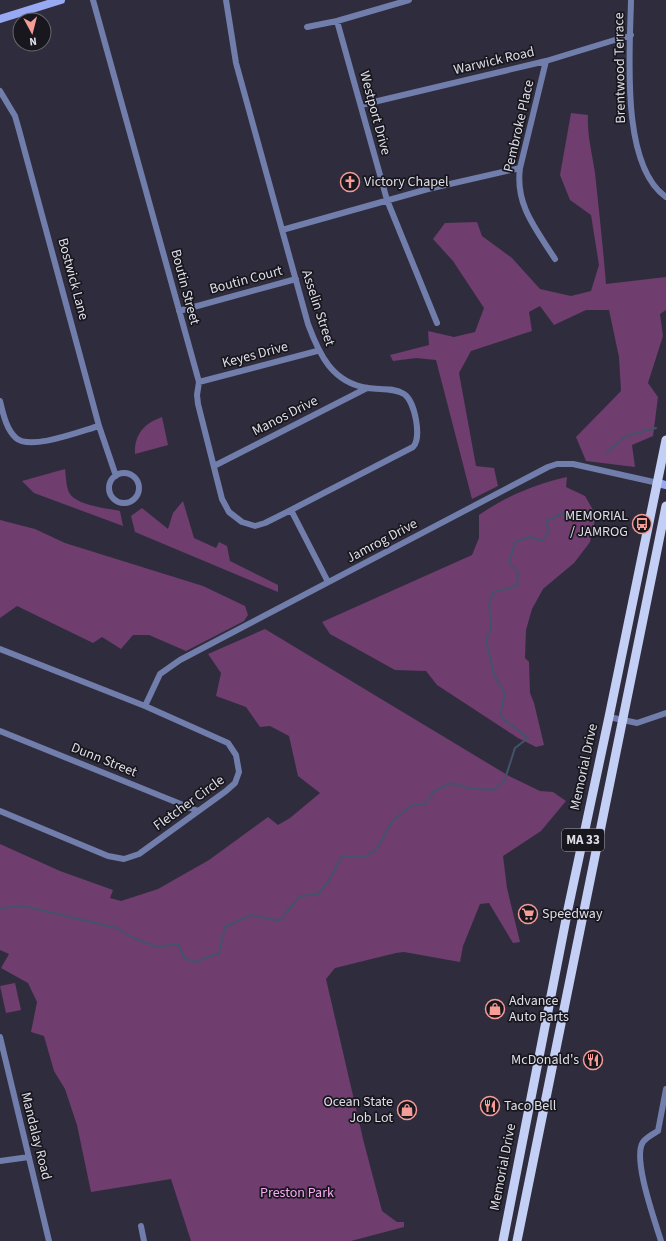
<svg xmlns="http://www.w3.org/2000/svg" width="666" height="1241" font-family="'Source Sans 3',sans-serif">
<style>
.green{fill:#6f3d6e}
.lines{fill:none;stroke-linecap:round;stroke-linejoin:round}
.stream{stroke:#445369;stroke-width:2}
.street{stroke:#717dab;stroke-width:6}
.secondary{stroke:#96a9f2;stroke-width:8}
.primary{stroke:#c4cff5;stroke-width:9}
.labels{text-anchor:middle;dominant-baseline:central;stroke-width:3.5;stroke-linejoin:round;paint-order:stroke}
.shield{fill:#18171e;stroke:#a3a2ab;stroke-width:1}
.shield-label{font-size:13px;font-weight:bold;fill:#dfdee8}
.street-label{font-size:14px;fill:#dfdee8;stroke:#18171e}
.poi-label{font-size:14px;fill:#dfdee8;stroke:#18171e;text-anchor:start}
.park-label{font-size:14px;fill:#f7abf4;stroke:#18171e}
</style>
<rect width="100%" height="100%" fill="#2f2d3d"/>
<!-- green -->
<path class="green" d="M571 113 588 115C587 135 592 153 595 173 599 210 603 247 606 284L666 277V310L660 314 663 336 648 383 658 397 653 436 632 445 635 467 586 461 576 437 621 391 619 357 609 310H586L554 325 540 306 529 312 532 331 471 351 459 373 476 466 494 468 498 486 472 499 436 360 416 358 393 361 390 355 429 345 428 331 454 337 475 332 484 308 453 261 433 239 445 223 477 222 482 236 512 258 540 289 571 296 591 291 599 265 591 215 570 200 560 175Z
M162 417 168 445 135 454C134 434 145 423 162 417Z
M65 469C66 476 66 488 70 494 79 506 106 508 120 511L123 526 34 493 22 481Z
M567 477 566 487 585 496 596 515 590 542 574 563 543 589 532 609 526 630 525 658 529 662 530 693 534 703 544 745 536 747 518 738 437 685 426 671 395 670 330 634 322 622 472 555 479 538V515C506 496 536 484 567 477Z
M183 501 194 538 216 548 219 542 227 546 230 561 278 585V592L135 532 131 516 142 508 168 529 173 513Z
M0 520 35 529 65 543 203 586 245 606 248 615 244 621 186 651 149 635H133L121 649 102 637 93 643 17 606 0 618Z
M265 629 509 776 540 791 553 792 566 801 541 831 503 856 507 888 520 942 513 943 489 903 480 904 463 946 460 962 404 952 396 953 335 968 326 979 364 1143 382 1211 397 1222H404V1227L351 1241H191L171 1179 91 1192 77 1125 65 1089 54 1071 44 1036 31 1032 37 1002 28 983 1 968 9 954 0 950V844L60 871 113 890 110 898 121 901 158 889 209 860 268 817 278 825 290 818 320 793 298 776 289 736 270 726 260 727 246 707 216 696 221 673 208 654Z
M15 983 21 1010 6 1013 0 986Z"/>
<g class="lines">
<!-- stream -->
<path class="stream" d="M607 452 626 436 656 428
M0 908 23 906 117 928 133 938 157 947 178 944 184 958 195 962 219 953 225 927 251 915 279 921 300 896 318 894 328 882 342 856H366L376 850 392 821 412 805H425L434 791 452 783 468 788 493 790 504 782 515 748 528 738 500 716 505 694 494 675 486 639 491 630 489 605 493 592 517 586 518 572 509 563 515 542 530 537 542 541 549 532 546 521 567 512H586"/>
<!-- street -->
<path class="street" d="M93 0 199 382 197 395 198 404 222 499 229 512 242 522 255 526 265 523 291 510
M226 0 236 63 308 324C319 354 332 383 368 388 379 390 393 387 404 394 415 401 422 438 413 447L291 510 328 582
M631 0C630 51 620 165 666 197
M337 21 387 200 437 323
M307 27 337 21 409 0
M546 61 520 168C515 205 536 229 555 259
M0 91 15 116 19 130 99 426 116 476
M361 105 546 61 631 35
M282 230 428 189 520 168
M179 311 296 279
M199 382 317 351
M0 401C3 413 6 429 16 438 30 451 81 431 99 426
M214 466 367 388
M109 488a15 15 0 1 1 30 0a15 15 0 1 1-30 0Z
M0 649 145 706 228 743 236 755 239 772 235 783 226 791 139 854 124 859 108 856 0 811
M145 706 160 674 180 660 548 467 557 464H573L658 483
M609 717 637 723 666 713
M0 731 198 811
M0 1037 49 1241
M0 1161 29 1157
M141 1226 144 1241
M661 1241C655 1221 632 1158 643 1142 647 1137 653 1134 658 1131L666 1089"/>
<!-- secondary -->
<path class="secondary" d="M0 19 61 0
M658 483 666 485"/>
<!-- primary -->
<path class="primary" d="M503 1241 568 909 609 717 666 440
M517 1241 666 506"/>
</g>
<!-- icons -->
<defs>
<symbol id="church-ring" viewBox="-11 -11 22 22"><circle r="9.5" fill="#18171e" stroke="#f59c96" stroke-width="1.5"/><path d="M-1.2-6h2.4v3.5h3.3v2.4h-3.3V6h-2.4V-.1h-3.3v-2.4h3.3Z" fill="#f59c96"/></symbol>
<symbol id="bus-ring" viewBox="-11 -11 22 22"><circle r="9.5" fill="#18171e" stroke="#f59c96" stroke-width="1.5"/><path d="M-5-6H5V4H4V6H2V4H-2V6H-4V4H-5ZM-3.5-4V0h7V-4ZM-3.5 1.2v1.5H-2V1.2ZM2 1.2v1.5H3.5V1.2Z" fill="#f59c96"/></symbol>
<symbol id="supermarket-ring" viewBox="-11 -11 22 22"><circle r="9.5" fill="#18171e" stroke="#f59c96" stroke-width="1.5"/><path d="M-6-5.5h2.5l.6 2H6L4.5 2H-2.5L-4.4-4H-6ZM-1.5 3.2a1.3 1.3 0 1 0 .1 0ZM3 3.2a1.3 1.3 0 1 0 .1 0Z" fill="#f59c96"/></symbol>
<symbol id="shop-ring" viewBox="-11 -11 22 22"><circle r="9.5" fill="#18171e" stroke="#f59c96" stroke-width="1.5"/><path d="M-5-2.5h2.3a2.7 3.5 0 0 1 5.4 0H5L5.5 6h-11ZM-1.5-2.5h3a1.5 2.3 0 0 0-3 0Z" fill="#f59c96"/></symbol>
<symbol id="restaurant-ring" viewBox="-11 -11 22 22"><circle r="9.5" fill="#18171e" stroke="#f59c96" stroke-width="1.5"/><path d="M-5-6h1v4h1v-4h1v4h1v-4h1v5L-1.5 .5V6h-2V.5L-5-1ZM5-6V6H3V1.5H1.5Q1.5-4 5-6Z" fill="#f59c96"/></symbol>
</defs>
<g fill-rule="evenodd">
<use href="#church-ring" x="339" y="171" width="22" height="22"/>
<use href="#bus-ring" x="631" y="513" width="22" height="22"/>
<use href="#supermarket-ring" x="517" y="903" width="22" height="22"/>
<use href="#shop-ring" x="484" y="998" width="22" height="22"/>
<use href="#restaurant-ring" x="582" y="1049" width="22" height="22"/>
<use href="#restaurant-ring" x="479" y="1095" width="22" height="22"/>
<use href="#shop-ring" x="396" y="1099" width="22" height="22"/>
</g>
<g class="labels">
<!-- shield labels -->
<rect class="shield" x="562" y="829" width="42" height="22" rx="3"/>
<g class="shield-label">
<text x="583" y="840">MA 33</text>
</g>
<!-- street labels -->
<g class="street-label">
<text transform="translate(494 61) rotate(-13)">Warwick Road</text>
<text transform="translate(620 68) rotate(-91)">Brentwood Terrace</text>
<text transform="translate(375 113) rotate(75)">Westport Drive</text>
<text transform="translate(519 126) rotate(-77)">Pembroke Place</text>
<text transform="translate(73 279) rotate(75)">Bostwick Lane</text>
<text transform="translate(246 280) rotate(-15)">Boutin Court</text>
<text transform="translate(185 287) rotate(75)">Boutin Street</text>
<text transform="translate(318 308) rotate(72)">Asselin Street</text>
<text transform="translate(255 355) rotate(-15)">Keyes Drive</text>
<text transform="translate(285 416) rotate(-27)">Manos Drive</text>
<text transform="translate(382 541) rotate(-28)">Jamrog Drive</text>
<text transform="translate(104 760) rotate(22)">Dunn Street</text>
<text transform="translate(584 767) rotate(-78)">Memorial Drive</text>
<text transform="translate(189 803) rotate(-36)">Fletcher Circle</text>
<text transform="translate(36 1136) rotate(76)">Mandalay Road</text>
<text transform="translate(503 1167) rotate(-79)">Memorial Drive</text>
</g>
<!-- poi labels -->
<g class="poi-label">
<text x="364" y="182">Victory Chapel</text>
<text x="628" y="516" text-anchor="end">MEMORIAL<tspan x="628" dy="16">/ JAMROG</tspan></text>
<text x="542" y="914">Speedway</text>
<text x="509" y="1001">Advance<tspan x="509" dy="16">Auto Parts</tspan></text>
<text x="579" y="1060" text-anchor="end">McDonald's</text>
<text x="393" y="1102" text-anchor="end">Ocean State<tspan x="393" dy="16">Job Lot</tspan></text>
<text x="504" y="1106">Taco Bell</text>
</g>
<!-- park labels -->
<g class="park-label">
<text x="297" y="1193">Preston Park</text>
</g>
</g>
<!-- north arrow -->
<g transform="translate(32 32) rotate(173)"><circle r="19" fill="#18171e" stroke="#68676f"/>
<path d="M0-3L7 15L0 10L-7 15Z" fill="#f59c96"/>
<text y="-6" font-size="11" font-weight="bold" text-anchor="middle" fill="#dfdee8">N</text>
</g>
</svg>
